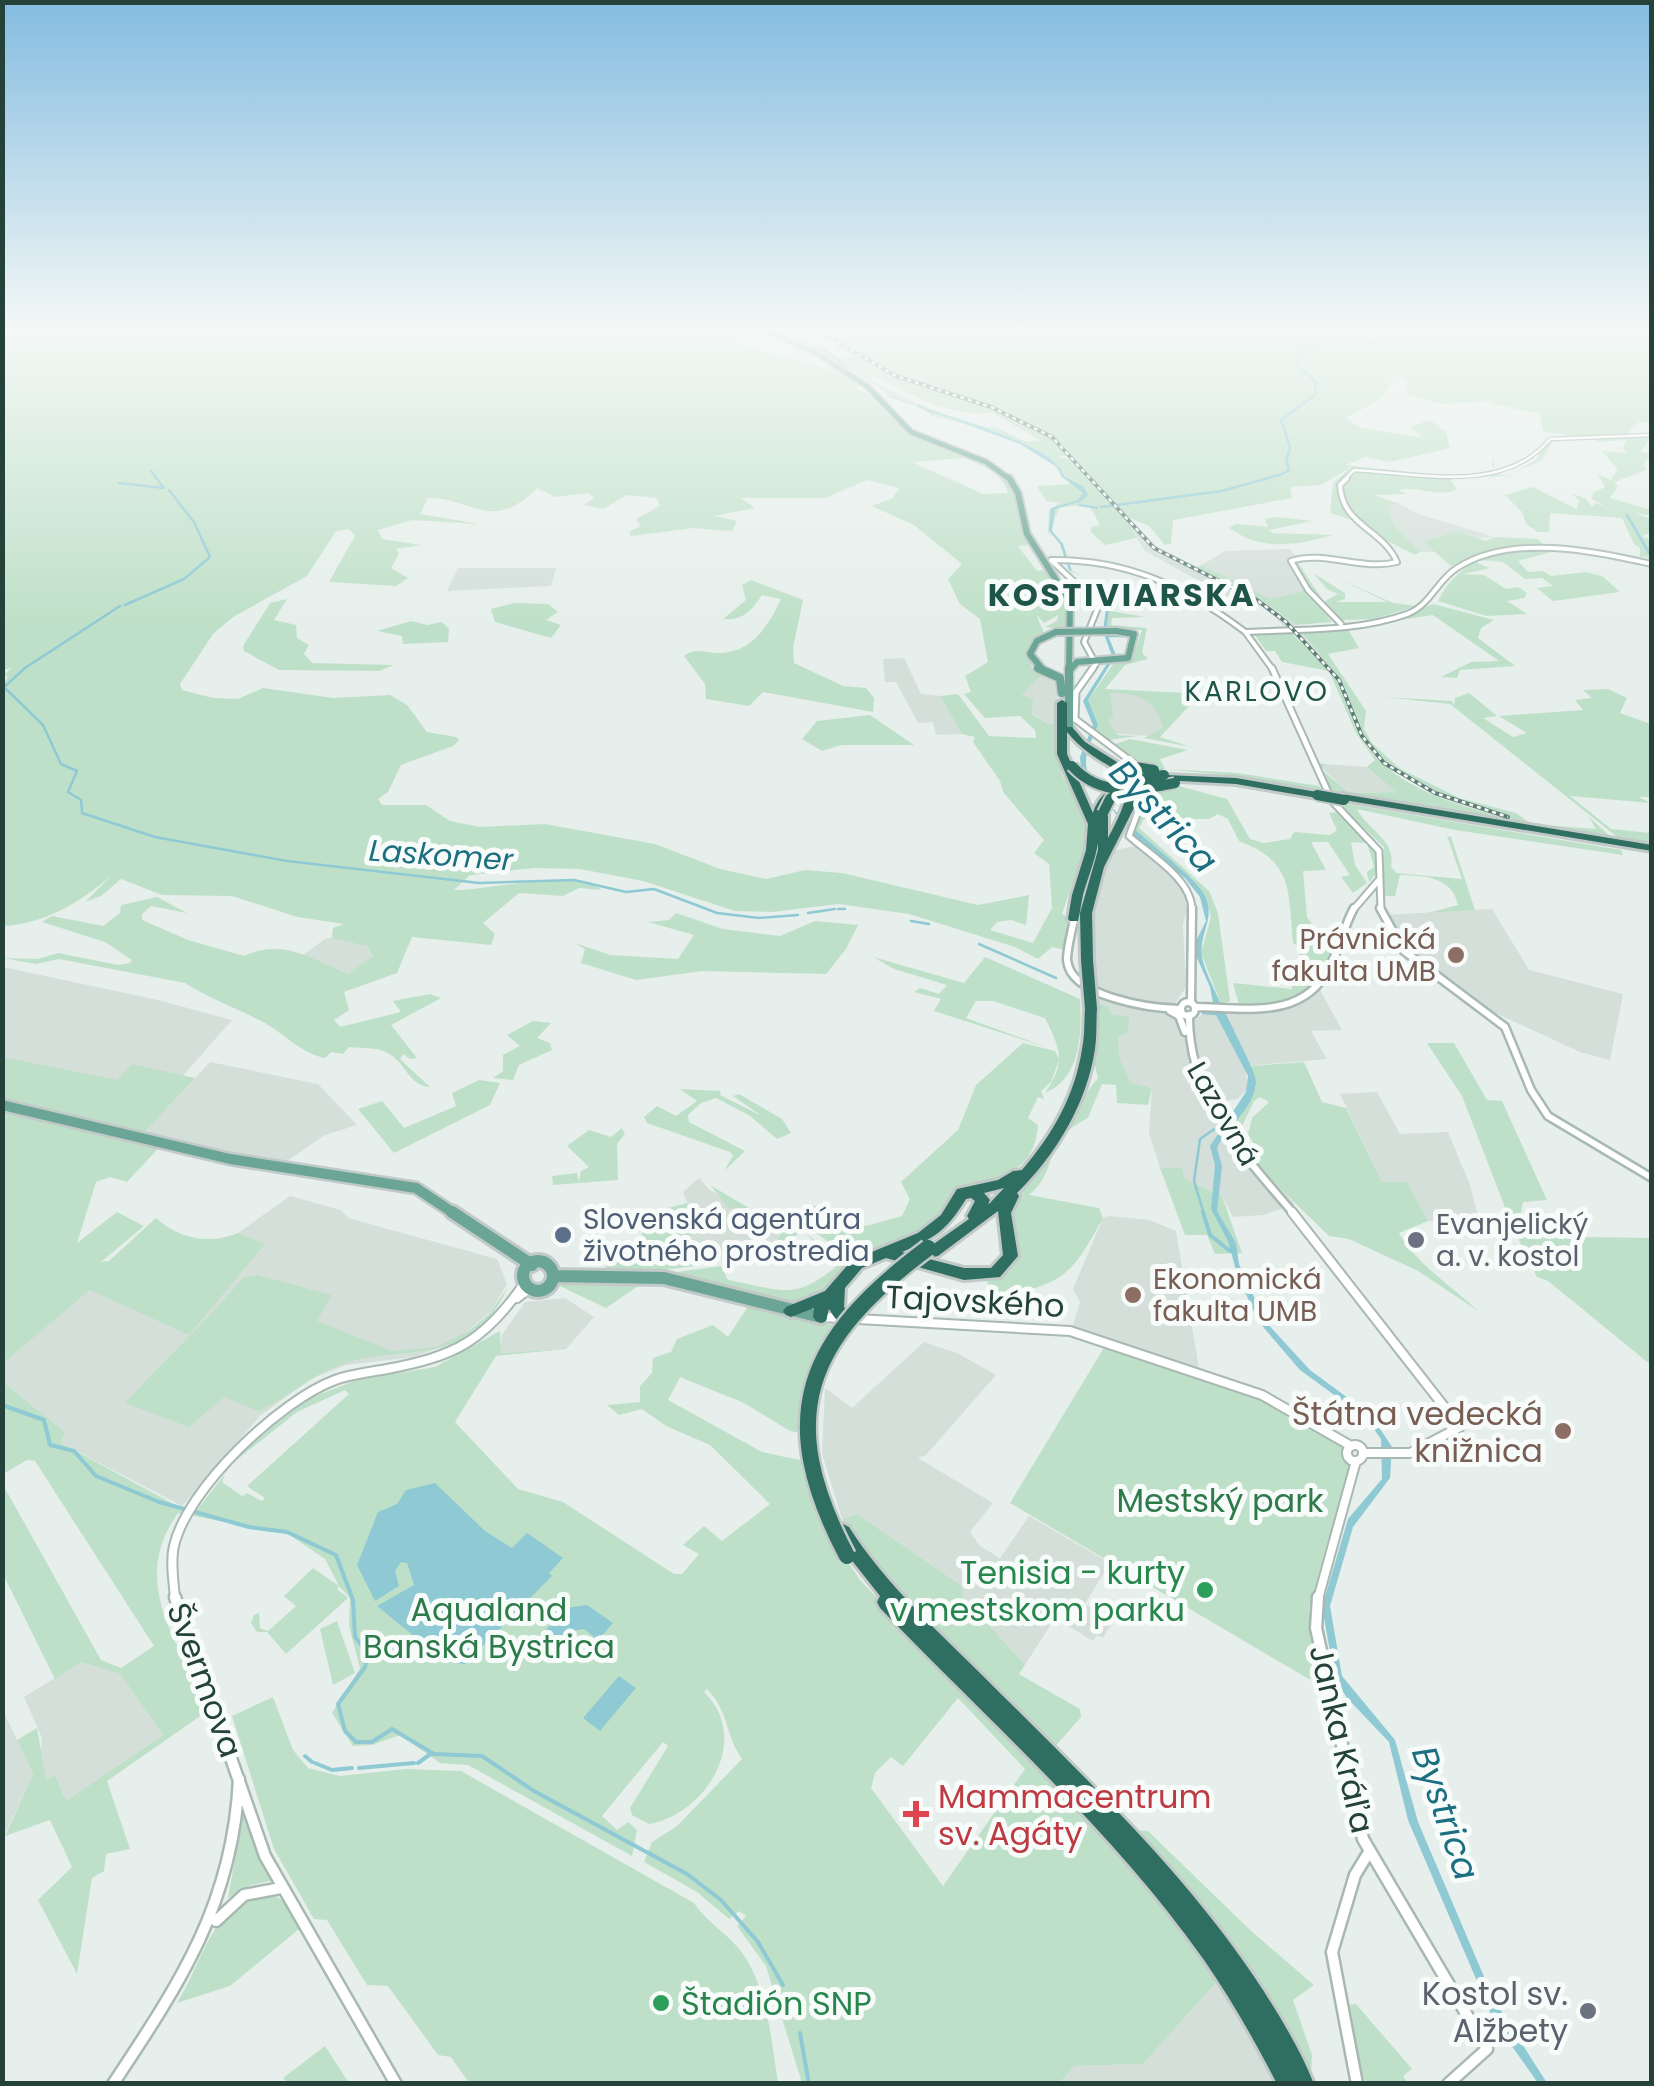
<svg xmlns="http://www.w3.org/2000/svg" width="1654" height="2086" font-family="Poppins,sans-serif">
<style>
.built{fill:#d4dfda}
.green{fill:#bfe0c8;fill-rule:evenodd}
.water{fill:#8ec9d4}
.lines{fill:none;stroke-linecap:round;stroke-linejoin:round}
.stream-far1{stroke:#8ec9d4;stroke-width:2.5}
.stream{stroke:#8ec9d4;stroke-width:4}
.minor-far5-casing{stroke:#a8b8b2;stroke-width:5}
.minor-far4-casing{stroke:#a8b8b2;stroke-width:8}
.minor-far3-casing{stroke:#a8b8b2;stroke-width:9}
.minor-far2-casing{stroke:#a8b8b2;stroke-width:11}
.minor-far1-casing{stroke:#a8b8b2;stroke-width:12}
.minor-casing{stroke:#a8b8b2;stroke-width:15}
.major-far4-casing{stroke:#c2cac8;stroke-width:8}
.major-far3-casing{stroke:#c2cac8;stroke-width:10}
.major-far2-casing{stroke:#c2cac8;stroke-width:11}
.major-far1-casing{stroke:#c2cac8;stroke-width:15}
.major-casing{stroke:#c2cac8;stroke-width:18}
.highway-casing{stroke:#c2cac8;stroke-width:6}
.minor-far5{stroke:#fff;stroke-width:2.5}
.minor-far4{stroke:#fff;stroke-width:4}
.minor-far3{stroke:#fff;stroke-width:5}
.minor-far2{stroke:#fff;stroke-width:6}
.minor-far1{stroke:#fff;stroke-width:8}
.minor{stroke:#fff;stroke-width:10}
.major-far4{stroke:#6aa596;stroke-width:5}
.major-far3{stroke:#6aa596;stroke-width:6}
.major-far2{stroke:#6aa596;stroke-width:8}
.major-far1{stroke:#6aa596;stroke-width:10}
.major{stroke:#6aa596;stroke-width:12}
.highway{fill:#2f6f62;fill-rule:evenodd}
.rail-casing{stroke:#5f7d75;stroke-width:4}
.rail{stroke:#f7fbf9;stroke-width:2.5;stroke-dasharray:4;stroke-linecap:butt}
.major-bridge-casing{stroke:#c2cac8;stroke-width:10;stroke-linecap:butt}
.highway-bridge-far2-casing{stroke:#c2cac8;stroke-width:14;stroke-linecap:butt}
.highway-bridge-far1-casing{stroke:#c2cac8;stroke-width:18;stroke-linecap:butt}
.highway-bridge-casing{stroke:#c2cac8;stroke-width:21;stroke-linecap:butt}
.major-bridge{stroke:#6aa596;stroke-width:6}
.highway-bridge-far2{stroke:#2f6f62;stroke-width:10}
.highway-bridge-far1{stroke:#2f6f62;stroke-width:12}
.highway-bridge{stroke:#2f6f62;stroke-width:16}
.education-dot{fill:#8d6e63;stroke:#f7fbf9;stroke-width:4}
.service-dot{fill:#5c6f8a;stroke:#f7fbf9;stroke-width:4}
.worship-dot{fill:#6b7280;stroke:#f7fbf9;stroke-width:4}
.leisure-dot{fill:#2e9e5b;stroke:#f7fbf9;stroke-width:4}
.health-dot{fill:#e0444e;stroke:#f7fbf9;stroke-width:4}
.labels{text-anchor:middle;dominant-baseline:central;stroke-width:10;stroke-linejoin:round;paint-order:stroke}
.far-quarter-label{font-size:28px;letter-spacing:2.5px;fill:#1f5548;stroke:#f7fbf9}
.education-label{font-size:28px;fill:#785e54;stroke:#f7fbf9;text-anchor:end}
.street-label{font-size:28px;fill:#24423a;stroke:#f7fbf9}
.service-label{font-size:28px;fill:#4e5e75;stroke:#f7fbf9;text-anchor:start}
.worship-label{font-size:28px;fill:#5b616d;stroke:#f7fbf9;text-anchor:start}
.water-label{font-size:30px;font-style:italic;fill:#1c6f80;stroke:#f7fbf9}
.far-district-label{font-size:32px;font-weight:bold;letter-spacing:2.5px;fill:#1f5548;stroke:#f7fbf9}
.near-street-label{font-size:32px;fill:#24423a;stroke:#f7fbf9}
.near-education-label{font-size:32px;fill:#785e54;stroke:#f7fbf9;text-anchor:end}
.near-park-label{font-size:32px;fill:#2d7a4b;stroke:#f7fbf9}
.near-leisure-label{font-size:32px;fill:#27864d;stroke:#f7fbf9;text-anchor:end}
.near-health-label{font-size:32px;fill:#be3a42;stroke:#f7fbf9;text-anchor:start}
.near-worship-label{font-size:32px;fill:#5b616d;stroke:#f7fbf9;text-anchor:end}
.near-water-label{font-size:35px;font-style:italic;fill:#1c6f80;stroke:#f7fbf9}
</style>
<rect width="100%" height="100%" fill="#e6efeb"/>
<!-- built -->
<path class="built" d="M1400 504 1418 514 1495 537 1425 543 1436 552H1420L1394 525 1388 506Z
M1128 517 1160 550 1263 601 1296 625 1342 682 1366 741 1394 769 1443 795 1509 815 1508 819 1447 800 1388 768 1362 740 1337 679 1314 653 1263 607 1224 595 1145 551 1124 518Z
M1290 549 1295 556 1290 561 1294 572 1306 590 1271 599 1202 565 1225 551Z
M458 568H556L551 586 447 591Z
M904 658 921 694 940 696 962 734 936 735 933 722 918 723 896 682H885L883 659Z
M1050 675 1059 683 1055 723 1048 724 1032 713V699L1021 695 1038 677Z
M1105 689 1145 692 1158 706 1164 728 1159 737 1098 732Z
M1325 764 1367 767 1397 792 1349 793 1321 767Z
M1136 846 1182 881 1195 908 1186 912 1183 925 1186 987 1175 1004 1164 1006 1163 1013 1194 1021 1208 1009 1271 1010 1302 1002 1320 990 1342 1030 1311 1031 1327 1059 1245 1066 1248 1089 1237 1099 1217 1102 1238 1143 1295 1204 1263 1215 1233 1217 1222 1196 1185 1179 1182 1169 1160 1168 1149 1133 1152 1088 1131 1084 1119 1057 1111 1015 1094 1002 1089 938 1093 898 1110 851Z
M1492 909 1529 970 1623 994 1610 1060 1580 1052 1491 1011 1438 978 1407 951 1384 915Z
M339 936 367 946 373 957 348 974 303 955 325 939Z
M3 967 158 1000 232 1020 167 1094 3 1096Z
M210 1062 318 1084 357 1125 325 1135 284 1163 143 1134Z
M1377 1092 1400 1134 1448 1132 1470 1185 1481 1227 1428 1221 1407 1182H1382L1340 1094Z
M699 1178 710 1190 771 1223 780 1236 776 1244 694 1266 682 1238 699 1233 683 1192Z
M290 1196 341 1210 348 1218 497 1259 507 1284 491 1311 455 1342 414 1357 346 1365 311 1379 261 1415 182 1506 61 1443 65 1432 3 1382 2 1363 90 1290 265 1245 238 1233Z
M1109 1216 1150 1220 1176 1231 1199 1368 1072 1328 1080 1302 1073 1289 1103 1218Z
M565 1298 594 1317 566 1349 500 1353 502 1335 525 1302Z
M924 1342 959 1354 996 1375 926 1455 918 1458 993 1503 970 1532 980 1546 1000 1558 1029 1516 1110 1563 1085 1604 1113 1621 1103 1638 1097 1635 1093 1641 1055 1618 1025 1665 963 1596 961 1585 857 1514 842 1519 822 1454 825 1388 852 1408Z
M81 1662 120 1674 163 1735 66 1801 55 1775 46 1780 40 1762 42 1738 24 1697Z
M2 1708 33 1774 3 1838H2Z
M1222 1976 1283 2084H1060L1075 2066 1143 2064Z"/>
<!-- green -->
<path class="green" d="M3 330H718C757 358 814 359 857 381V389L875 397 911 434 999 472 1014 491 1019 522 1029 545 1018 546 1037 571 1045 570 1041 561 1066 598 1067 629 1045 627 1057 621 1058 615 1044 623 1036 614 1044 633 1027 651 1033 670 1036 669 1058 679 1059 689V681L1050 675 1038 678 1022 695 1033 699 1032 714 1048 724 1055 723 1062 775 1089 820 1091 849 1083 853 1062 914 1066 916 1071 902 1066 950 1052 947 1038 959 1015 947 909 914 839 904 772 912 735 911 643 881 580 869 534 868 470 875 454 890C491 890 576 868 602 890L579 888 563 896 519 893 483 923 495 934 491 945 412 937 397 973 344 992 349 1010 334 1020 340 1027 401 1012 393 1001 430 994 441 998 391 1025 417 1058 410 1059 403 1054 400 1059 430 1087C409 1085 407 1066 391 1055 379 1046 364 1049 349 1047L343 1054 331 1052 325 1058C300 1053 285 1034 263 1022 236 1008 208 998 185 983L59 959 36 964 3 958 38 959 58 953 118 965 130 963 132 960 105 942 42 922 52 916 103 926 120 913 121 905 157 897 187 913 151 906 142 914V920L188 940 244 956C282 938 311 958 348 974L373 956 367 946 332 938 333 928 344 924 297 917 232 896 162 895 121 879 101 896 85 902 111 876C79 903 44 924 3 926L2 685 8 677 3 675 12 668 3 670ZM964 458C983 466 1002 472 1008 493L983 494 912 462ZM867 480 899 488 893 498 872 506 914 525 962 564 948 579 960 604 980 619 988 662 965 676 971 692 964 694 985 718 1020 716 1035 730 1036 738 989 736 958 694 940 696 962 734 975 737 973 742 1000 781 1003 792 1044 840 1034 853 1049 864 1052 908 1033 943 990 930 997 922 1011 920 1026 925 1029 895 978 905 842 873 805 870 766 879 720 869 655 844 545 824 480 827 450 821 426 805H382L378 799 388 792 401 765 453 746 459 740 456 737 427 732 407 705 390 695 333 698 263 688 238 699 213 698 182 690 180 684 213 634 233 617 307 576 336 531 349 529 355 536 329 582 396 586 408 578 391 568 399 554 396 549 421 545 382 539 378 530 412 520 479 524 420 514 428 498C470 496 491 535 537 488L555 497 588 493 594 498 584 505 603 509 627 495 657 498 660 506 636 519 641 526 629 532 631 536 693 528 732 531 737 521 714 516 755 508 741 498H825Z
M780 330 840 358 851 355 835 350 841 348 833 346 839 345 822 338 825 336 806 330H1651V422H1639L1626 434 1639 435 1623 437H1651L1640 452 1651 454V458L1644 462 1646 470 1614 482 1618 486 1610 498 1651 510V516L1632 512 1651 519V533L1641 536 1651 540V558L1588 550 1640 557V548L1634 544 1622 518 1550 513 1549 532H1538L1526 524 1522 512 1505 495 1533 487 1577 509 1579 500 1572 494 1585 498 1592 507 1595 503 1605 506 1592 499 1593 493 1605 487 1598 474 1611 480 1618 469 1602 451 1627 453 1623 449 1626 440 1602 442 1575 435 1574 437 1553 441 1541 461 1516 471 1535 461 1547 442 1570 436 1543 431 1540 414 1490 403 1495 401 1441 404 1405 393 1407 380 1390 376 1393 382 1381 399 1345 418 1361 428 1423 438 1410 427 1430 420 1446 432 1450 448 1390 462 1366 457 1345 465 1447 476 1495 472 1492 466 1494 458V468L1500 475H1517L1450 479 1457 489C1440 499 1419 485 1398 490L1406 494 1374 495 1400 504 1388 506 1394 525 1420 552 1415 555 1358 526 1352 517 1360 508 1351 516 1341 486 1361 467 1349 472 1336 488 1349 519 1330 513 1333 483 1350 468 1321 485 1290 487 1292 498 1173 520 1171 544 1165 545 1149 526 1128 517 1060 442 1070 455 1056 457 1074 460 1131 526 1136 538 1105 545 1091 532V527L1100 525 1089 505 1060 507 1048 535 1049 510 1060 503 1046 501 1037 486 1073 484 1049 461 1020 444 981 428 932 416 922 406 890 398 879 386 855 377 863 374C831 359 811 346 780 330ZM874 375C904 392 956 420 991 412L1040 440 1027 442 990 425 992 428C949 418 910 402 871 380Z
M1278 517 1312 521 1269 530 1273 533 1333 535C1297 545 1263 552 1229 528L1236 524 1268 527 1265 519Z
M1456 531 1486 541 1495 537 1538 539 1546 548 1499 550 1451 566 1424 542Z
M1555 551 1518 561 1528 572 1543 571 1551 576 1586 572 1602 576 1620 592 1553 601 1537 588 1553 586 1542 578 1525 579 1503 562 1480 560 1477 563 1490 568 1463 574 1484 575 1506 589 1518 587 1527 593 1524 598 1507 601 1527 614 1487 616 1438 601C1463 552 1504 552 1555 551Z
M1295 558 1324 602 1338 594 1327 589 1313 573 1345 593V599L1336 602H1387L1339 579 1393 603 1417 606 1374 619 1341 620 1316 596 1293 564Z
M1202 565 1271 599 1306 590 1332 622 1296 625 1263 601 1194 568Z
M751 580 803 600 793 648 794 663 843 686 866 688 874 698 873 712 763 692 749 706 706 699 705 684 684 656C694 648 702 652 715 653 750 655 768 627 781 599L762 595C752 610 743 621 723 619L746 600 742 585Z
M1100 592H1109L1111 611 1145 617 1112 618 1111 625 1147 628 1142 653 1148 659 1125 665 1105 689 1187 693 1192 703 1160 737 1191 747 1144 738 1163 728C1157 700 1137 692 1110 693L1113 716 1108 721 1118 735 1138 736 1109 740 1095 734 1098 725 1088 700 1114 663 1132 659 1142 630 1106 629 1109 609Z
M287 599 274 620 296 625 297 638 309 645 304 654 312 663 394 665 379 671 279 670 244 651 243 646 270 603Z
M514 603 548 604 558 612 546 620 561 625 551 638 495 622 491 609Z
M1433 604 1494 620 1481 628 1478 638 1515 666 1460 670 1457 678 1441 677 1471 662 1499 661 1433 615 1347 628 1359 648 1328 654 1366 711 1364 729 1372 743 1399 768 1459 798 1516 813 1531 824 1596 829 1588 816 1613 839 1330 792 1316 763 1325 764 1321 769 1349 793 1396 792 1367 767 1375 760 1356 733 1329 671 1282 662 1275 651H1266L1254 634 1288 630C1306 649 1329 663 1342 686 1353 707 1354 732 1370 750 1402 791 1460 805 1508 819L1509 815 1443 795 1383 760 1361 732 1342 682 1300 630 1396 621Z
M411 621 427 625 442 622 449 629 448 642 403 644 402 636 377 631Z
M1608 689 1627 698 1620 713 1651 724V797H1638L1651 803 1570 796 1611 829 1651 833V844L1621 840 1450 704 1384 697 1452 701 1454 705 1455 698 1469 693 1497 716 1483 718 1513 737 1527 733 1499 716 1583 710 1575 700 1592 698 1583 690Z
M870 715 914 745H841L822 751 802 739 817 721Z
M1130 739 1188 750 1160 759 1165 769 1238 773 1319 786 1322 790 1228 775 1142 767 1115 744Z
M1175 785 1227 799 1250 839 1264 843 1290 839 1294 832 1330 835 1337 830 1329 813 1337 812 1368 839 1375 850 1378 872 1369 882 1367 872 1374 867 1367 843 1351 842 1355 865 1367 883 1353 893 1341 877 1350 875 1328 842H1311L1326 870 1303 871 1307 917 1331 953C1316 997 1282 1006 1239 1005L1233 983 1292 989 1290 966H1301L1299 947 1293 943C1288 890 1294 862 1239 841L1228 819 1218 814 1209 819H1144L1139 828 1209 891 1218 913 1230 1001 1221 1004 1201 953 1211 917 1206 898 1191 878 1133 828 1150 791Z
M1336 802 1621 850 1623 855 1455 830 1357 809C1368 831 1396 839 1391 867L1397 873 1462 879 1447 836 1451 837 1475 910 1428 913 1458 905C1453 878 1425 875 1400 875L1395 896H1384V847Z
M676 913 723 929 780 936 815 921 858 925 846 949 826 974 703 971 636 980 581 963 585 949 575 943 610 955 678 959 694 935 648 922 669 920Z
M873 957 964 983 985 957 1080 999C1082 1034 1081 1078 1045 1093 1065 1063 1062 1052 1045 1018L993 1001H976L966 1018 1049 1048 934 1011 941 999 914 992 920 988 939 994 947 985 894 969Z
M1094 1002 1109 1007 1111 1015 1129 1016 1128 1032 1118 1036 1119 1057 1131 1083 1152 1088 1148 1105 1117 1103 1116 1085 1102 1084 1088 1118C1040 1141 1060 1171 1029 1195L1099 1208 1103 1218C1066 1286 1063 1278 992 1302L987 1279C1037 1264 1005 1236 1010 1204 1044 1165 1066 1116 1098 1078L1091 1051Z
M533 1021 551 1023 537 1038 550 1043 552 1050 519 1065 513 1080 493 1078 503 1071V1055L520 1046 507 1035Z
M1023 1043 1055 1051 1059 1060 1051 1082 1041 1091 1044 1099 1038 1097 1028 1118 1038 1125C1034 1180 990 1176 955 1191 941 1223 885 1266 847 1253 829 1246 813 1227 795 1218L807 1203 866 1226 902 1216 910 1199 901 1182 958 1130 976 1085Z
M1427 1043H1454L1487 1100 1502 1101 1547 1200 1523 1202 1519 1223H1511L1462 1096Z
M3 1057 117 1080 132 1064 195 1078 144 1133 166 1140 127 1182 110 1177 96 1182 77 1243 117 1212 144 1226 101 1262 109 1261 156 1218C179 1239 209 1245 238 1233L265 1244 189 1335 90 1290 3 1363Z
M1304 1062 1322 1102 1346 1108 1382 1182H1407L1428 1221 1399 1233C1417 1265 1451 1285 1478 1311L1418 1271 1349 1239 1329 1236 1247 1156 1238 1143 1249 1156 1259 1153 1248 1134 1252 1118 1269 1102 1260 1097 1254 1101 1236 1139 1231 1130 1256 1087 1251 1066Z
M479 1080 500 1083 490 1105 394 1153 358 1109 382 1101 404 1128 456 1106 452 1093Z
M680 1089 721 1091 720 1095 762 1116 733 1096 739 1094 782 1119 791 1133 777 1139 749 1115 716 1098 701 1103 688 1115 689 1122 745 1151 724 1171 733 1156 730 1152 647 1123 644 1117 657 1106 676 1116 697 1101Z
M622 1128 625 1134 617 1144 618 1180 553 1185 552 1176 577 1173 579 1182 581 1171 589 1167 567 1146 589 1130 611 1137Z
M1160 1168H1182L1185 1179 1222 1196 1242 1253 1215 1254 1207 1235H1185Z
M710 1185 754 1211 791 1223 844 1261V1268L825 1292 800 1303 669 1273 721 1266 728 1280C782 1290 794 1302 838 1265L804 1232 776 1244 780 1235 771 1223 756 1221 748 1211 729 1208Z
M687 1203 700 1233 682 1238 694 1266 656 1271 605 1269 606 1263 646 1255 641 1229 658 1222 664 1209Z
M1517 1236 1651 1238V1365L1548 1281 1537 1277Z
M257 1275 332 1295 317 1321 392 1351 436 1347 469 1331 489 1314 508 1287C468 1373 407 1341 340 1365 309 1376 288 1399 258 1411L224 1397 189 1427 125 1403C164 1360 205 1323 243 1278Z
M560 1280 644 1282 606 1308 560 1286Z
M749 1305 834 1325 819 1352 802 1433 790 1431 744 1403 680 1377 668 1400 762 1452 804 1461 824 1527 860 1580 1158 1892 1222 1976 1143 2064 1075 2066 1060 2083H802L766 1966 737 1926 746 1916 739 1911 729 1919 697 1892 644 1862 652 1842 677 1826 742 1759C725 1735 729 1711 707 1689L704 1692C752 1738 707 1814 649 1824L632 1815 630 1808 668 1746 663 1742 602 1816 617 1830 628 1822 637 1830 632 1856 468 1765 440 1763 400 1735 372 1745 353 1746 332 1713 360 1668 349 1626 350 1598 339 1586 337 1589 348 1598 286 1654 267 1632H257L251 1623 254 1615 259 1613 260 1628 268 1631 296 1606 284 1596 313 1568 339 1586 325 1559 288 1534 178 1513C128 1583 179 1642 209 1710L107 1781 130 1849 106 1854 104 1871 92 1878 77 1974 38 1900 72 1867 50 1820 5 1836 33 1774 17 1740 37 1728 46 1780 55 1775 66 1801 163 1735 120 1674 81 1662 55 1679 3 1574 2 1483 101 1660 121 1668 154 1646 35 1461 27 1460 3 1474V1382L65 1432 61 1443 181 1508 196 1511 225 1474 222 1482 242 1496 247 1493 262 1501 265 1498 247 1486 349 1394 345 1390 297 1412 234 1462 274 1423 310 1398 357 1380 435 1367 500 1331 501 1353 566 1349 496 1356 455 1422 518 1489 563 1502 674 1574H682L699 1554 683 1545 704 1526 722 1541 770 1504 710 1445 666 1426 642 1409 619 1415 607 1405 640 1402V1386L652 1373 653 1358 671 1352 677 1339 713 1325 728 1337ZM958 1698 1025 1769 943 1886 871 1788 875 1773 891 1757 903 1766Z
M1105 1346 1255 1395 1344 1445 1350 1465 1309 1608 1319 1680 1307 1678 1010 1503Z
M857 1514 961 1585 963 1596 1025 1665 1019 1674 1080 1709 1081 1717 1051 1751 891 1588 842 1519Z
M337 1621 355 1673 333 1685 320 1629Z
M273 1697 293 1750 308 1768 340 1776 406 1769 461 1771 694 1903C708 1924 729 1934 743 1954 767 1988 772 2043 778 2083H469L451 2057 438 2055 388 1986 367 1985 327 1920 314 1919 274 1849 232 1716Z
M244 1809 271 1881 251 1885 228 1898Z
M1136 1830 1148 1831 1250 1930 1314 1985 1293 2000 1312 2055 1311 2075 1261 1988 1201 1903Z
M269 1892 285 1902 299 1929 230 1986 177 2003C206 1957 209 1906 269 1892Z
M1356 2004 1412 2069 1403 2076 1408 2083H1367L1361 2075 1350 2005Z
M325 2046 349 2083H288L283 2078Z"/>
<!-- water -->
<path class="water" d="M780 330C801 337 837 351 849 369 870 373 875 387 893 396 928 413 1053 440 1064 476L1084 487 1088 495 1082 501 1055 509 1052 531 1063 544 1072 571 1098 584 1109 609 1106 631 1116 655 1088 700 1098 725C1094 736 1086 749 1086 761 1084 802 1181 860 1202 891 1219 916 1198 932 1202 957 1206 982 1258 1071 1256 1083 1254 1109 1226 1127 1217 1148L1222 1166 1217 1211 1236 1243 1239 1264 1265 1321 1310 1370 1371 1415 1392 1447 1390 1478 1353 1527 1330 1606 1342 1676 1395 1740 1418 1822 1494 2000 1547 2083H1538L1494 2021 1408 1820 1389 1742 1347 1698 1335 1679 1322 1607 1348 1519 1382 1479 1381 1439 1366 1418 1300 1370 1258 1321 1237 1274 1228 1241 1211 1209 1215 1165 1210 1146 1246 1092 1248 1076 1215 1013 1210 987 1197 958 1196 941 1206 921 1200 897 1185 878 1139 843 1081 770 1080 757 1093 725 1083 701 1112 656 1103 631 1106 609 1094 582 1069 570 1060 544 1049 531 1051 508 1078 500 1083 493 1062 477 1057 467 1020 444 894 398 864 374 848 370 810 343Z
M435 1483 485 1531 512 1548 527 1533 563 1558 549 1573 552 1576 465 1664 446 1662 377 1606 414 1585 407 1563 401 1562 395 1571 399 1586 375 1601 357 1565 378 1512 397 1504 406 1490Z
M587 1605 613 1623 598 1640 584 1629 571 1631 558 1645 543 1633 566 1608Z
M619 1676 636 1688 600 1731 583 1718Z"/>
<g class="lines">
<!-- stream-far1 -->
<path class="stream-far1" d="M849 359 851 363
M919 406 934 413
M1290 447 1281 420 1315 395 1316 382 1297 365 1300 349C1329 335 1374 355 1397 330
M1287 458 1290 448
M151 471 163 487
M119 483 164 488
M1080 505 1097 508
M1101 507 1222 491 1282 474 1289 470 1286 458
M1627 515 1649 553
M125 605 184 579 210 557 194 522 169 490
M1108 636H1124
M2 689 25 668 120 606
M6 689 43 725 61 764 77 771 68 792 81 800 82 811
M82 813 155 837 287 861 479 883 574 880 626 892 654 889 717 913 759 918 798 915
M838 909H845
M808 913 835 909
M911 921 929 924
M979 944 1056 978
M1203 1013 1216 1014
M1204 1214 1194 1181 1200 1139 1229 1119"/>
<!-- stream -->
<path class="stream" d="M1203 1212 1210 1235 1230 1251
M2 1405 44 1420 50 1445 74 1451 96 1476 159 1502 249 1527 287 1532 336 1555 353 1600 355 1637 368 1654 365 1667 338 1704 345 1731 356 1742H372L392 1729 434 1754 482 1756 534 1791 687 1874 721 1900 758 1942 783 1985
M305 1756 312 1762
M315 1763 332 1770 352 1768
M418 1763 432 1753
M359 1768 414 1763
M800 2033 809 2084"/>
<defs>
<path id="minor-far5" d="M1344 480 1354 470C1419 473 1504 495 1550 439L1652 435"/>
<path id="minor-far4" d="M1051 560 1099 605 1084 642 1096 664 1092 670
M1051 560C1127 559 1184 586 1244 631
M1341 624 1308 590 1291 561C1324 550 1362 571 1397 562 1382 528 1342 526 1340 485L1347 478
M1247 632C1300 629 1357 632 1407 614 1431 605 1437 580 1457 568 1511 533 1593 551 1652 564
M1246 633 1273 670"/>
<path id="minor-far3" d="M1093 668 1076 692 1075 719 1140 768
M1272 668 1332 801 1379 851 1381 910
M1146 790 1129 836C1150 855 1192 879 1192 910
M1353 910 1378 881"/>
<path id="minor-far2" d="M1380 908 1404 951 1505 1027 1531 1090 1548 1116 1652 1178
M1074 919C1072 931 1067 947 1067 960 1070 997 1150 1008 1179 1009
M1181 1009a7 7 0 1 1 14 0a7 7 0 1 1-14 0Z
M1191 1003 1192 908
M1197 1007C1246 1008 1305 1020 1330 966 1340 947 1344 926 1354 908
M1170 1011 1179 1016 1185 1032
M1189 1015C1188 1098 1243 1154 1294 1214"/>
<path id="minor-far1" d="M1292 1212 1460 1427 1410 1453H1364
M517 1298 530 1288
M822 1317 1070 1331 1262 1395 1351 1446
M1347 1453a8 8 0 1 1 16 0a8 8 0 1 1-16 0Z
M175 1599C174 1583 170 1562 174 1546 187 1488 281 1400 335 1380 351 1374 371 1372 387 1369 456 1356 484 1341 524 1284
M1318 1599 1356 1461"/>
<path id="minor" d="M175 1597 265 1856 396 2084
M1318 1597 1316 1628 1363 1839 1487 2049 1448 2084
M216 1921 244 1895 281 1888
M113 2084C180 1983 233 1904 239 1779
M1357 2084 1332 1952 1355 1875 1369 1852"/>
<path id="major-far4" d="M763 330 813 351 868 387 911 432 986 462 1011 480"/>
<path id="major-far3" d="M1009 478 1018 493 1027 534 1070 602 1069 670
M1043 670 1030 654 1037 641 1056 632
M1070 670 1077 662 1128 658 1134 634 1116 631"/>
<path id="major-far2" d="M1038 668 1060 678 1062 693
M1069 729V668"/>
<path id="major-far1" d="M2 1105 230 1159 416 1188 455 1214"/>
<path id="major" d="M452 1212 532 1265
M523 1276a15 15 0 1 1 30 0a15 15 0 1 1-30 0Z
M555 1276 664 1278 821 1317"/>
<path id="highway" d="M1062 700 1067 703V727H1072L1085 742 1125 767 1135 777 1138 789 1135 806 1104 867 1092 913 1093 960 1087 964 1081 960 1080 913 1098 850V843C1095 861 1088 877 1083 895 1081 904 1080 913 1078 921H1070L1068 919 1072 895 1086 850 1088 824 1057 754V703ZM1067 732C1109 783 1152 757 1108 838V813L1104 810 1106 803 1126 786 1125 784C1110 784 1097 799 1093 813L1067 754Z
M1166 775 1236 778 1317 792 1322 795 1317 798 1236 784 1162 780V776Z
M1342 794 1652 845V851L1338 799V795Z
M1091 1005 1097 1009C1096 1022 1097 1036 1095 1049 1087 1103 1056 1155 1017 1193L1019 1196 1011 1213 1018 1256 1000 1277 964 1280 886 1258 862 1268 845 1288 844 1307 855 1321 852 1325C841 1329 835 1318 829 1309L826 1321 821 1323 816 1321 813 1317 814 1308 791 1317 786 1315 783 1311 786 1307 825 1291 852 1260 918 1233 941 1215 957 1189 998 1180 1013 1171 1022 1170C1052 1135 1075 1096 1082 1049 1085 1036 1084 1022 1085 1009ZM1004 1188 990 1203 988 1204 990 1200 984 1193ZM971 1198 975 1201 967 1216 969 1219 928 1248 926 1252 928 1256 933 1257 938 1256 998 1211 1003 1255 991 1268H964L902 1252C935 1238 947 1230 966 1199Z
M843 1524 849 1527C886 1585 937 1630 986 1679 1084 1777 1187 1873 1263 1990 1282 2020 1301 2051 1314 2084H1277C1255 2041 1231 1999 1204 1960 1114 1832 988 1720 880 1608L877 1602 880 1596 850 1558 834 1532 837 1527Z"/>
</defs>
<!-- minor-far5 casing -->
<use href="#minor-far5" class="minor-far5-casing"/>
<!-- minor-far4 casing -->
<use href="#minor-far4" class="minor-far4-casing"/>
<!-- minor-far3 casing -->
<use href="#minor-far3" class="minor-far3-casing"/>
<!-- minor-far2 casing -->
<use href="#minor-far2" class="minor-far2-casing"/>
<!-- minor-far1 casing -->
<use href="#minor-far1" class="minor-far1-casing"/>
<!-- minor casing -->
<use href="#minor" class="minor-casing"/>
<!-- major-far4 casing -->
<use href="#major-far4" class="major-far4-casing"/>
<!-- major-far3 casing -->
<use href="#major-far3" class="major-far3-casing"/>
<!-- major-far2 casing -->
<use href="#major-far2" class="major-far2-casing"/>
<!-- major-far1 casing -->
<use href="#major-far1" class="major-far1-casing"/>
<!-- major casing -->
<use href="#major" class="major-casing"/>
<!-- highway casing -->
<use href="#highway" class="highway-casing"/>
<!-- minor-far5 -->
<use href="#minor-far5" class="minor-far5"/>
<!-- minor-far4 -->
<use href="#minor-far4" class="minor-far4"/>
<!-- minor-far3 -->
<use href="#minor-far3" class="minor-far3"/>
<!-- minor-far2 -->
<use href="#minor-far2" class="minor-far2"/>
<!-- minor-far1 -->
<use href="#minor-far1" class="minor-far1"/>
<!-- minor -->
<use href="#minor" class="minor"/>
<!-- major-far4 -->
<use href="#major-far4" class="major-far4"/>
<!-- major-far3 -->
<use href="#major-far3" class="major-far3"/>
<!-- major-far2 -->
<use href="#major-far2" class="major-far2"/>
<!-- major-far1 -->
<use href="#major-far1" class="major-far1"/>
<!-- major -->
<use href="#major" class="major"/>
<!-- highway -->
<use href="#highway" class="highway"/>
<defs>
<path id="rail" d="M816 330 896 376 991 407 1052 437 1154 548 1257 600 1286 622 1339 680 1362 736 1384 763 1435 793 1508 817"/>
</defs>
<!-- rail casing -->
<use href="#rail" class="rail-casing"/>
<!-- rail -->
<use href="#rail" class="rail"/>
<defs>
<path id="major-bridge" d="M1056 632 1116 631"/>
<path id="highway-bridge-far2" d="M1072 766C1100 797 1137 791 1175 783
M1129 766 1154 770
M1131 781 1164 775
M1317 795 1344 800
M1103 813 1110 799 1123 789"/>
<path id="highway-bridge-far1" d="M1087 960 1091 1009"/>
<path id="highway-bridge" d="M847 1556C773 1416 806 1339 928 1248"/>
</defs>
<!-- major-bridge casing -->
<use href="#major-bridge" class="major-bridge-casing"/>
<!-- highway-bridge-far2 casing -->
<use href="#highway-bridge-far2" class="highway-bridge-far2-casing"/>
<!-- highway-bridge-far1 casing -->
<use href="#highway-bridge-far1" class="highway-bridge-far1-casing"/>
<!-- highway-bridge casing -->
<use href="#highway-bridge" class="highway-bridge-casing"/>
<!-- major-bridge -->
<use href="#major-bridge" class="major-bridge"/>
<!-- highway-bridge-far2 -->
<use href="#highway-bridge-far2" class="highway-bridge-far2"/>
<!-- highway-bridge-far1 -->
<use href="#highway-bridge-far1" class="highway-bridge-far1"/>
<!-- highway-bridge -->
<use href="#highway-bridge" class="highway-bridge"/>
</g>
<!-- sky -->
<linearGradient id="sky" x2="0" y2="1"><stop stop-color="#84bce0"/><stop offset="0.53" stop-color="#f4f8f6"/><stop offset="1" stop-color="#f4f8f6" stop-opacity="0"/></linearGradient>
<rect width="1654" height="622" fill="url(#sky)"/>
<!-- markers -->
<g class="education-dot">
<circle cx="1456" cy="955" r="10"/>
<circle cx="1133" cy="1295" r="10"/>
<circle cx="1563" cy="1431" r="10"/>
</g>
<circle class="service-dot" cx="563" cy="1235" r="10"/>
<g class="worship-dot">
<circle cx="1416" cy="1240" r="10"/>
<circle cx="1588" cy="2011" r="10"/>
</g>
<g class="leisure-dot">
<circle cx="1205" cy="1590" r="10"/>
<circle cx="661" cy="2003" r="10"/>
</g>
<path class="health-dot" d="M911 1799h10v10h10v10h-10v10h-10v-10h-10v-10h10z"/>
<g class="labels">
<!-- far-quarter labels -->
<g class="far-quarter-label">
<text x="1257" y="691">KARLOVO</text>
</g>
<!-- education labels -->
<g class="education-label">
<text x="1436" y="939">Právnická<tspan x="1436" dy="32">fakulta UMB</tspan></text>
<text x="1153" y="1279" text-anchor="start">Ekonomická<tspan x="1153" dy="32">fakulta UMB</tspan></text>
</g>
<!-- street labels -->
<g class="street-label">
<text transform="translate(1223 1114) rotate(60)">Lazovná</text>
</g>
<!-- service labels -->
<g class="service-label">
<text x="583" y="1219">Slovenská agentúra<tspan x="583" dy="32">životného prostredia</tspan></text>
</g>
<!-- worship labels -->
<g class="worship-label">
<text x="1436" y="1224">Evanjelický<tspan x="1436" dy="32">a. v. kostol</tspan></text>
</g>
<!-- water labels -->
<g class="water-label">
<text transform="translate(441 855) rotate(4)">Laskomer</text>
</g>
<!-- far-district labels -->
<g class="far-district-label">
<text x="1122" y="594">KOSTIVIARSKA</text>
</g>
<!-- near-street labels -->
<g class="near-street-label">
<text transform="translate(975 1301) rotate(3)">Tajovského</text>
<text transform="translate(205 1680) rotate(70)">Švermova</text>
<text transform="translate(1342 1739) rotate(77)">Janka Kráľa</text>
</g>
<!-- near-education labels -->
<g class="near-education-label">
<text x="1543" y="1413">Štátna vedecká<tspan x="1543" dy="37">knižnica</tspan></text>
</g>
<!-- near-park labels -->
<g class="near-park-label">
<text x="1220" y="1500">Mestský park</text>
<text x="489" y="1609">Aqualand<tspan x="489" dy="37">Banská Bystrica</tspan></text>
</g>
<!-- near-leisure labels -->
<g class="near-leisure-label">
<text x="1185" y="1572">Tenisia - kurty<tspan x="1185" dy="37">v mestskom parku</tspan></text>
<text x="681" y="2003" text-anchor="start">Štadión SNP</text>
</g>
<!-- near-health labels -->
<g class="near-health-label">
<text x="938" y="1796">Mammacentrum<tspan x="938" dy="37">sv. Agáty</tspan></text>
</g>
<!-- near-worship labels -->
<g class="near-worship-label">
<text x="1568" y="1993">Kostol sv.<tspan x="1568" dy="37">Alžbety</tspan></text>
</g>
<!-- near-water labels -->
<g class="near-water-label">
<text transform="translate(1164 816) rotate(47)">Bystrica</text>
<text transform="translate(1446 1813) rotate(71)">Bystrica</text>
</g>
</g>
<!-- border -->
<rect width="1654" height="2086" fill="none" stroke="#24423a" stroke-width="10"/>
</svg>
